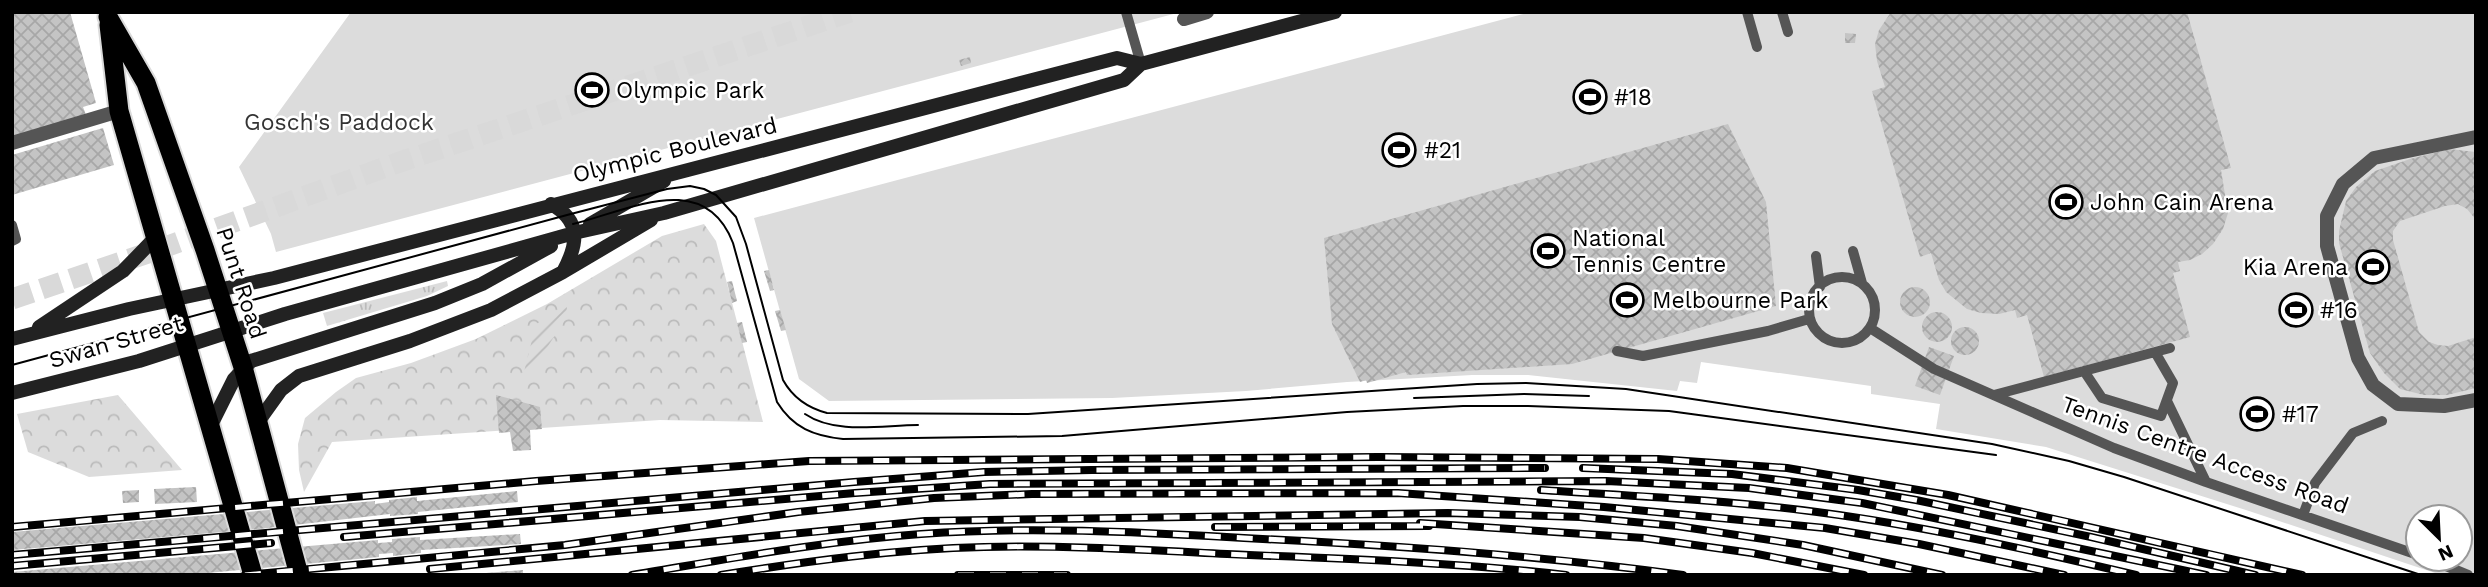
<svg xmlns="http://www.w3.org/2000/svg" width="2488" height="587" font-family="'Work Sans',sans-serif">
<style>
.grass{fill:url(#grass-tufts)}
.park{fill:url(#park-crowns)}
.garden{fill:url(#garden-furrows)}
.pitch{fill:#dcdcdc;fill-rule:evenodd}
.building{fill:url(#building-cross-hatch)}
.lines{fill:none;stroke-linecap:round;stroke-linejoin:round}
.motorway-tunnel{stroke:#d9d9d9;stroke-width:21;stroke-dasharray:21 10;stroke-linecap:butt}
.trunk-casing{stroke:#dbdbdb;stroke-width:23}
.service{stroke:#555;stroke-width:10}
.pedestrian{stroke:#555;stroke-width:14}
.minor{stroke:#555;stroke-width:14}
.secondary{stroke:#222;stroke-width:14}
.trunk{stroke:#000;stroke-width:19}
.tram{stroke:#000;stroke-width:2}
.rail-casing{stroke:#000;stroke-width:8}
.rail{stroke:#fff;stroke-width:5;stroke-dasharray:16;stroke-linecap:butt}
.labels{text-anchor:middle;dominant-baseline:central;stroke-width:5;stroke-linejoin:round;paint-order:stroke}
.poi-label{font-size:23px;fill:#000;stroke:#fff;text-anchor:start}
.park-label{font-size:23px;fill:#333;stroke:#fff}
.street-label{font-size:23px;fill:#000;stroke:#fff}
</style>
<defs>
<pattern id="grass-tufts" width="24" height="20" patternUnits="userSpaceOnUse" patternTransform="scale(1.75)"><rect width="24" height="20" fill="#dcdcdc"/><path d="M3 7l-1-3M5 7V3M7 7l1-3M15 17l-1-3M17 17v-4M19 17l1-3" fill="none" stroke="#bbb"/></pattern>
<pattern id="park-crowns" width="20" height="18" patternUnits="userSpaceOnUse" patternTransform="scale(1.75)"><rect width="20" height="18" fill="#dcdcdc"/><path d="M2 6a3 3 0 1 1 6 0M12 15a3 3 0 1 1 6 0" fill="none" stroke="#bbb"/></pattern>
<pattern id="garden-furrows" width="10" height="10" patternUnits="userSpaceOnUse" patternTransform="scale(1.75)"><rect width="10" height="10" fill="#dcdcdc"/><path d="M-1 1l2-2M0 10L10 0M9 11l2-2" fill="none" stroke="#bbb"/></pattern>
<pattern id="building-cross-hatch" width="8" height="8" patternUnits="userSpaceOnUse" patternTransform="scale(1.75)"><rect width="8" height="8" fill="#c4c4c4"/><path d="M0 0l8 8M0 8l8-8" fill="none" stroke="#a7a7a7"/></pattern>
</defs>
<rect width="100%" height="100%" fill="#fff"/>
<!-- grass -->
<path class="grass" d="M447 281 448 286 427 296 327 326 323 313Z"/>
<!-- park -->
<path class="park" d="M704 224 716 241 763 422 660 420 332 442 304 492 299 470 298 444 305 418 336 392 356 378 411 363 476 339 547 304 662 236Z
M118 395 182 470 89 477 28 452 17 414Z"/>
<!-- garden -->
<path class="garden" d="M567 307 566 318 527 379 522 380 536 324Z"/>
<!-- pitch -->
<path class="pitch" d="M351 12H1181L276 252 271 234 239 167Z
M1531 12H2476V575H2441L2249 511 2046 447 1936 429 1940 404 1871 394V386L1701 362 1697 383 1680 381 1677 391 1528 375H1472L1347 382 1246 391 1112 398 829 401 799 379 754 218ZM2418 517H2460V559H2418Z"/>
<!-- building -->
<path class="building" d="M12 12H70L96 103 83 107 86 115 12 137Z
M1891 12H2187L2231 168 2221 170 2228 213 2223 229 2213 244 2202 254 2190 260 2178 262 2180 271 2173 273 2190 337 2044 377 2027 315 2017 318 2015 310 1999 314 1981 313 1967 309 1946 292 1939 280 1931 253 1920 257 1872 91 1885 87 1877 61 1875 44 1879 30Z
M1845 33 1856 34 1855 43H1845Z
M970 57 971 63 961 66 959 60Z
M1728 124 1766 202 1776 306 1572 364 1407 375 1406 372 1367 383 1366 380 1360 382 1332 324 1324 238Z
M103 128 114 165 12 195V155Z
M2449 149 2476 152V220L2467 209 2458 204 2445 206 2400 221 2393 231V240L2419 332 2429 342 2438 345 2448 346 2476 337V388L2447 395H2424L2400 389 2384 373 2370 353 2339 243V231L2346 201 2356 187 2375 171 2410 159Z
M769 270 774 290 770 291 764 271Z
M732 281 737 301 732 303 727 282Z
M1900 302a15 15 0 1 1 30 0a15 15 0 1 1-30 0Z
M780 310 786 330 781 331 775 311Z
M1922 327a15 15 0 1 1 30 0a15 15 0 1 1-30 0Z
M742 322 747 342 742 343 737 323Z
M1951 341a14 14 0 1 1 28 0a14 14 0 1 1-28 0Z
M1929 347 1954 356 1940 395 1915 386Z
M496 395 540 407 542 429 530 430 531 450 513 451 510 432 499 433Z
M196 487 197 502 155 504 154 489Z
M139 490V502L123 503 122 491Z
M517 491 518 502 418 512V514L390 516V514L259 529 12 550V532L375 501V504L389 502V500L417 497V501Z
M520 534 521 544 421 550V553L393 556V553L379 554V557L186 575H12V572L378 540V543L392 542V539L420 537V540Z
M523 570V575H486V573Z"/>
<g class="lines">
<!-- motorway-tunnel -->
<path class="motorway-tunnel" d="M12 299 154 251 397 163 850 12"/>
<defs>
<path id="trunk" d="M108 17 146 83 205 250 243 367 299 575
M109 25 119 111 253 575"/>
</defs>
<!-- trunk casing -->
<use href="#trunk" class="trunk-casing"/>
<!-- service -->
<path class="service" d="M1126 12 1141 64
M1747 12 1757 47
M1782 12 1788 32
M12 225 16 239 12 241
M1853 251 1862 283
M1816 256 1820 287
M1809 310a33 33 0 1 1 66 0a33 33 0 1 1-66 0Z
M1870 328 1934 369 2114 448 2206 482 2418 555
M1617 351 1643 356 1768 331 1809 319
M2084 371 2102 398 2161 416 2173 383 2155 352
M1994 395 2170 348
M2167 401 2206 482
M2303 515 2315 483 2353 433 2382 421
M2429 559 2468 575"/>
<!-- pedestrian -->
<path class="pedestrian" d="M1184 19 1207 12
M2476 137 2374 158 2343 184 2327 216V246L2358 358 2373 385 2398 404 2444 406 2476 400"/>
<!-- minor -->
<path class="minor" d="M12 143 119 111"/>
<!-- secondary -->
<path class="secondary" d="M551 204C582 221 578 244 563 272
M590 224 664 181
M39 327 123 271 157 236
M12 339 129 309 274 278 1117 58 1141 64 1335 12
M12 393 139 361 285 314 574 233 664 213 1124 80 1141 64
M258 422 281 390 299 376 410 341 491 310 563 272 651 220
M210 427 234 379 251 361 435 303 482 284 551 246"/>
<!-- trunk -->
<use href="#trunk" class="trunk"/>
<!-- tram -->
<path class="tram" d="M573 224C628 211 704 168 733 243L777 402C793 428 814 436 843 439L1062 436 1347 412 1463 406H1528L1669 411 1996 455
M12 365 567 215 667 189 690 186 704 189 716 195 736 217 746 244 783 380C793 398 808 408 827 413L1028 414 1477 384 1526 383 1626 389 1992 444 2069 461 2124 477 2421 575
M1414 398 1524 394 1589 396
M805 414C836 435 882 425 918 425"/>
<defs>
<path id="rail" d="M1583 468 1732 474 1858 490 1916 500 2091 537 2255 575
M1541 490C1633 496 1726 500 1817 512 1924 526 2031 550 2136 575
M1420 523 1644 538 1752 553 1864 575
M12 527 536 481 809 461 1379 457 1658 459 1787 468 1948 495 2302 575
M1215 527 1429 526
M344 537 855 493 990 484 1606 481 1749 488 1862 503 2206 575
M12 555 854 482 984 472 1092 470 1545 468
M12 566 271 543
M430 569 925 521 1448 513 1580 517 1677 526 1803 545 1942 575
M245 575 565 545 798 512 934 498 1032 494 1398 493 1604 507 1825 528 1919 544 2064 575
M632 575C728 559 823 541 921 534 1028 526 1137 532 1244 538 1391 545 1537 555 1683 575
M721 575C808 561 896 549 984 547 1073 545 1161 551 1249 555 1355 559 1461 563 1566 575
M958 575H1067"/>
</defs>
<!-- rail casing -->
<use href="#rail" class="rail-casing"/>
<!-- rail -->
<use href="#rail" class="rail"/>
</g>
<!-- icons -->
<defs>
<symbol id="stadium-ring" viewBox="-11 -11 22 22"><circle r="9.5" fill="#fff" stroke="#000" stroke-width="1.5"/><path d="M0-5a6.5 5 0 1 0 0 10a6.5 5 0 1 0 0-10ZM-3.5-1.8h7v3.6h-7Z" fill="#000"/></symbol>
</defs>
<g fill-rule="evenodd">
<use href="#stadium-ring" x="573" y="71" width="38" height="38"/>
<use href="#stadium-ring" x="1571" y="78" width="38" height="38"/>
<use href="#stadium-ring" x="1380" y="131" width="38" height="38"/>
<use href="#stadium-ring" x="2047" y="183" width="38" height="38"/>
<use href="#stadium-ring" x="1529" y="232" width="38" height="38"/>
<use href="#stadium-ring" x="2354" y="248" width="38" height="38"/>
<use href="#stadium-ring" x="1608" y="281" width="38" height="38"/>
<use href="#stadium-ring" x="2277" y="291" width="38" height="38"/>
<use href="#stadium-ring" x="2238" y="395" width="38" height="38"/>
</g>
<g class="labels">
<!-- poi labels -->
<g class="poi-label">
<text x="616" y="90">Olympic Park</text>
<text x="1614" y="97">#18</text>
<text x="1424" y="150">#21</text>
<text x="2090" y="202">John Cain Arena</text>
<text x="1572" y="238">National<tspan x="1572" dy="26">Tennis Centre</tspan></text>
<text x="2348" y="267" text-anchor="end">Kia Arena</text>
<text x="1652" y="300">Melbourne Park</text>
<text x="2320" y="310">#16</text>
<text x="2282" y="414">#17</text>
</g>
<!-- park labels -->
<g class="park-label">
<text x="339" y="122">Gosch's Paddock</text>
</g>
<!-- street labels -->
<g class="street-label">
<text transform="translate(675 150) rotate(-14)">Olympic Boulevard</text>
<text transform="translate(241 283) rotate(72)">Punt Road</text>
<text transform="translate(116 342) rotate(-16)">Swan Street</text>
<text transform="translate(2205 455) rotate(20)">Tennis Centre Access Road</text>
</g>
</g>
<!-- border -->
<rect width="2488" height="587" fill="none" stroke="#000000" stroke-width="28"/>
<!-- north arrow -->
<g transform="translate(2439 538) rotate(156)"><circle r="33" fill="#ffffff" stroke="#999999" stroke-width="2"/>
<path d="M0-5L12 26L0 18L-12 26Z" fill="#000000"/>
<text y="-10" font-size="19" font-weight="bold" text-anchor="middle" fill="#000000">N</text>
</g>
</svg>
